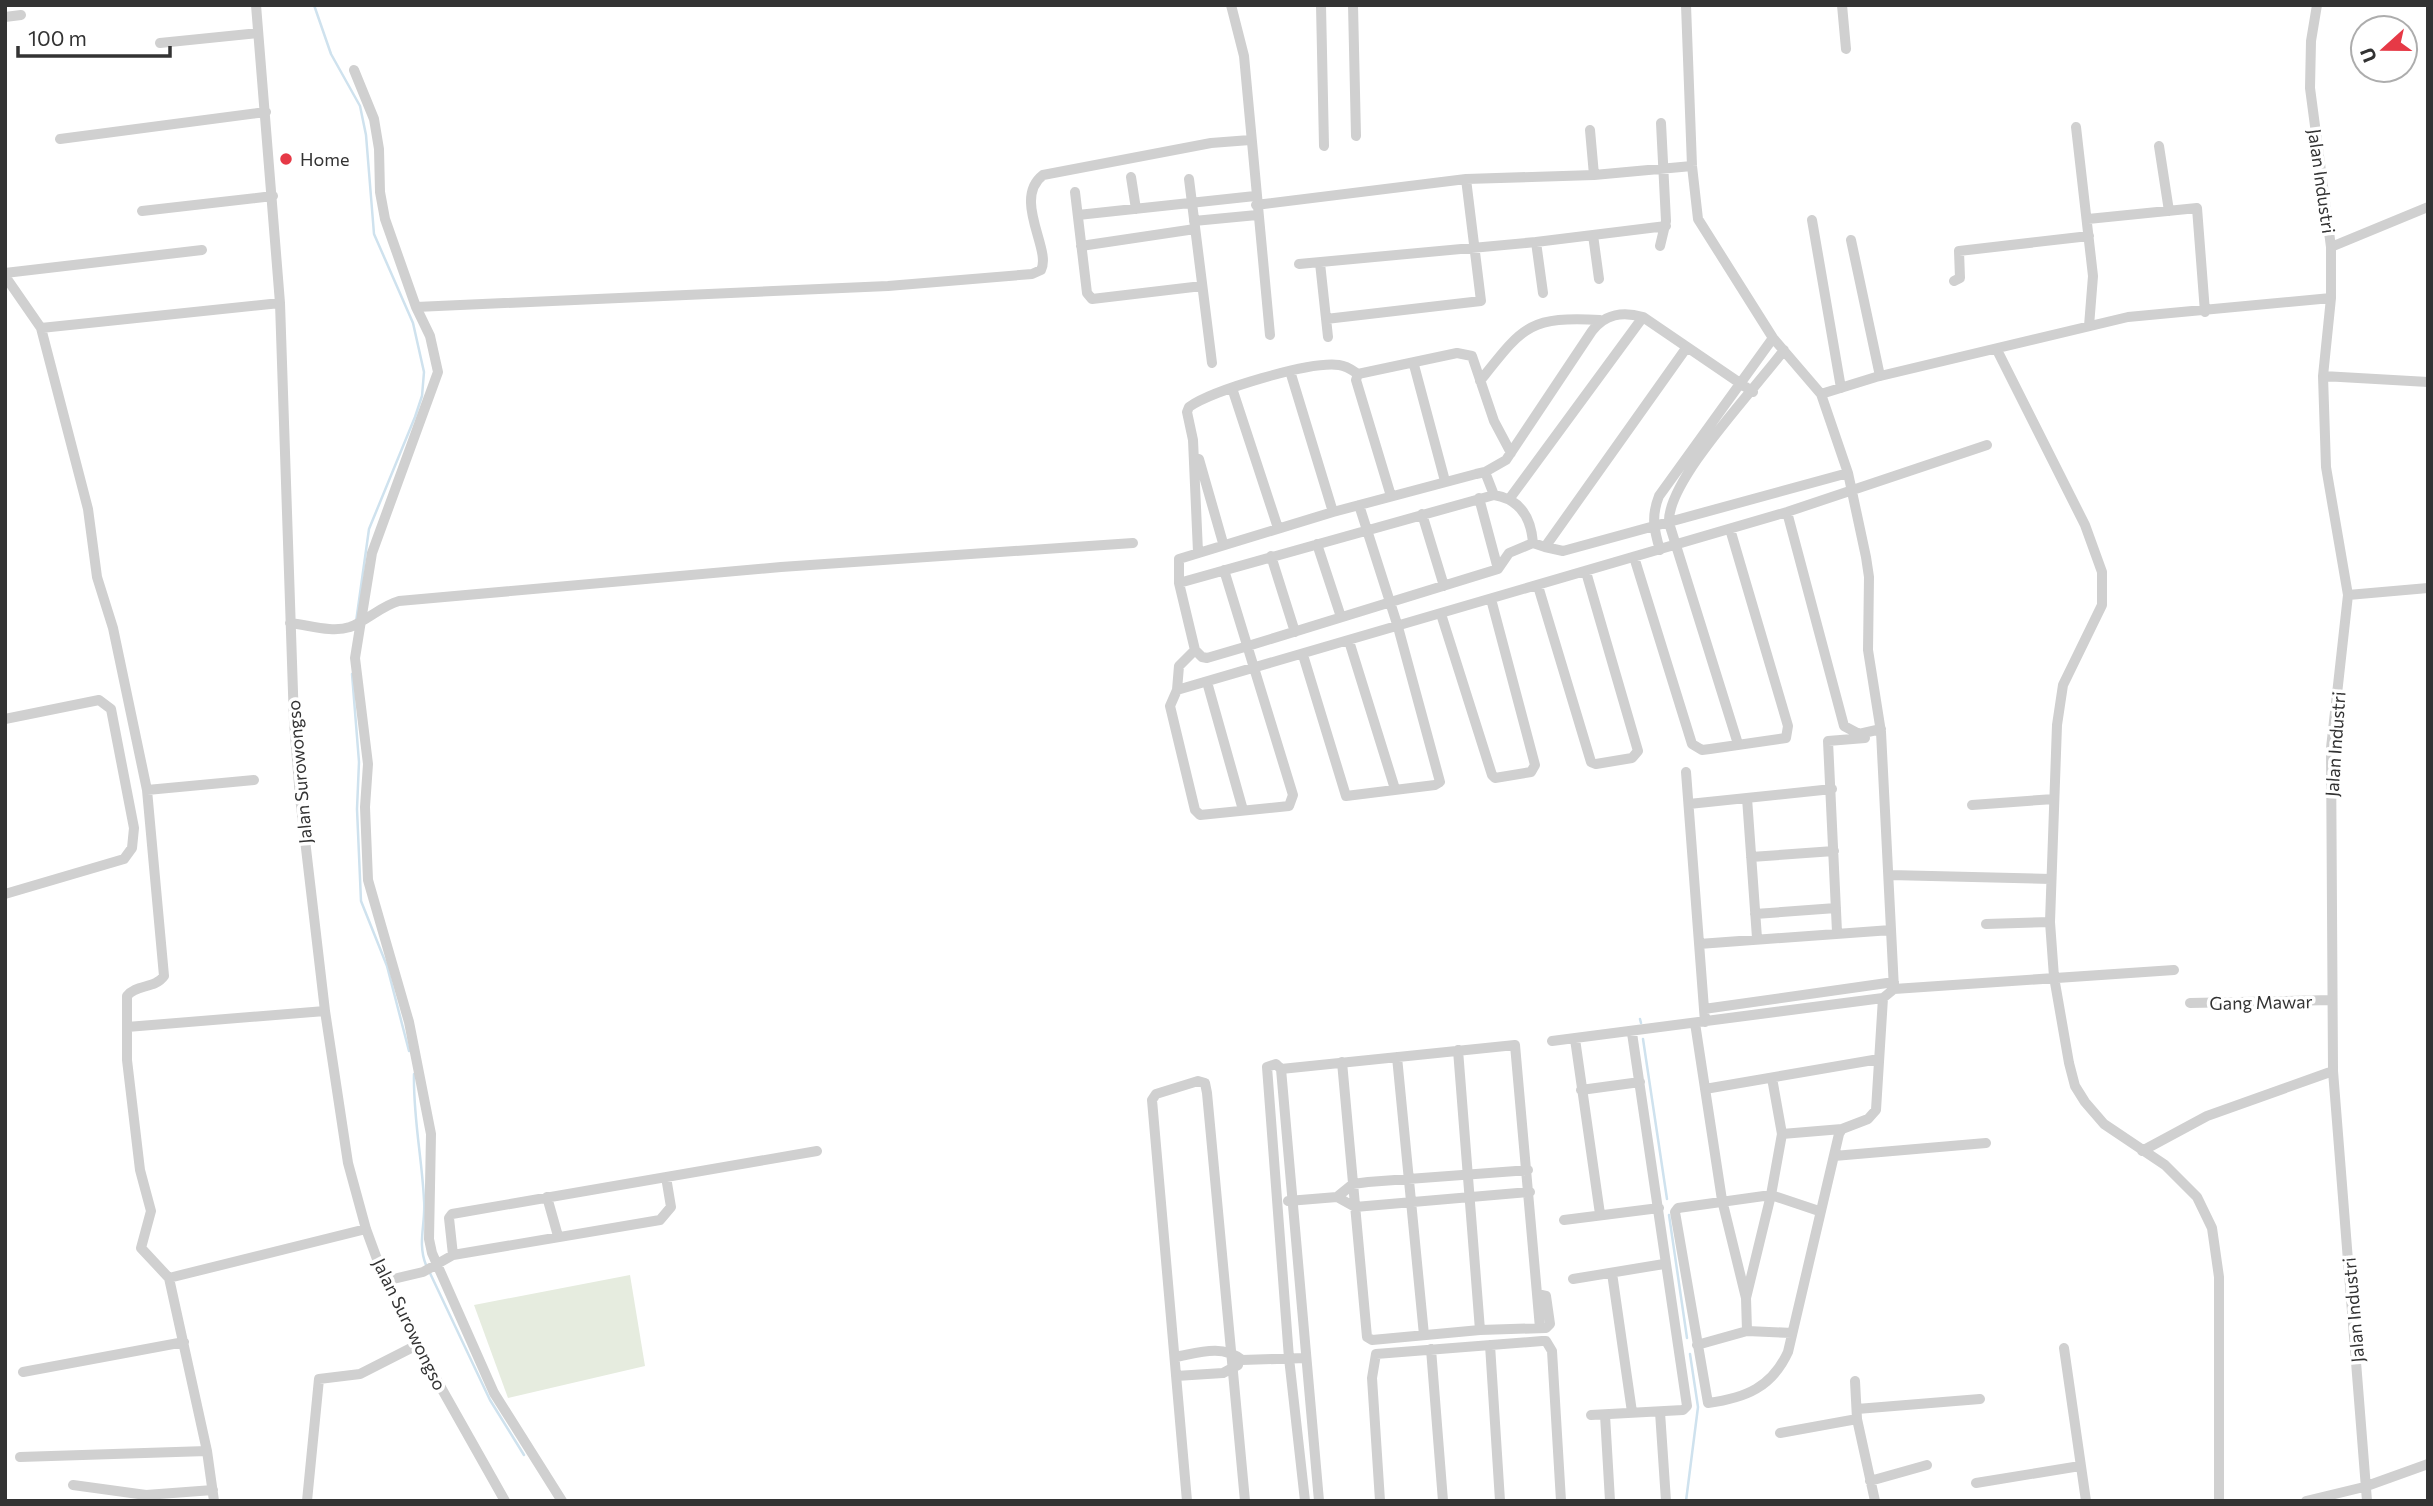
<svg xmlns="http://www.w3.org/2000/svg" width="2433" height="1506" font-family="Commissioner,sans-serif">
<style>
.green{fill:#e6ecdf}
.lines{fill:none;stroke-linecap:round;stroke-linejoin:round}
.stream{stroke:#cfe2ee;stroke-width:2.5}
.minor{stroke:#d0d0d0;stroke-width:10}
.poi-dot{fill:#e63946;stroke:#fff;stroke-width:2.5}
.labels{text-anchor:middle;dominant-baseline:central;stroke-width:7;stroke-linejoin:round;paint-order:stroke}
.poi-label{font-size:18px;fill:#333;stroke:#fff;text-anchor:start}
.street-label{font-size:18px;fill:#333;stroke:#fff}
</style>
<rect width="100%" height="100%" fill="#fff"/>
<!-- green -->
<path class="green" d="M630 1275 645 1366 508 1398 474 1305Z"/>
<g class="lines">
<!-- stream -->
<path class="stream" d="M314 5 331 54 360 106 366 135 374 234 413 323 424 372 422 396 415 417 369 529 356 622
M352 674 359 762 357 809 361 901 387 966 409 1051
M1640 1019 1641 1023
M1643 1039 1667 1199
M414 1074C413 1117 422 1158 424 1200 426 1223 417 1243 426 1265
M1669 1215 1687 1338
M429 1271 490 1400 524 1455
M1686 1501 1698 1407 1690 1354"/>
<!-- minor -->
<path class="minor" d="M256 5 280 303 294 722 300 797 325 1011 348 1163 366 1229 385 1281 417 1345 505 1501
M1231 5 1244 56 1270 335
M1321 5 1324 146
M1353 5 1356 136
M1686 5 1692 166 1698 219 1773 338 1821 394 1848 473 1866 557 1869 577 1868 650 1881 732 1894 989
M1842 5 1846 49
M2317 5 2311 41 2310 88 2331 247V298L2323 376 2326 467 2348 595 2331 748 2333 1071 2367 1501
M5 17 21 15
M160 43 258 33
M354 70 374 119 379 149 380 192 385 219 416 307 430 336 438 372 372 553 355 658 368 764 365 807 368 880 409 1022 431 1134 429 1239 432 1253 494 1393 562 1501
M2076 127 2093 276 2089 326
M1590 130 1594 175
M60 139 266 112
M2159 146 2169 211
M1131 177 1136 209
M1189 179 1212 363
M1075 192 1087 293 1092 299 1202 286
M1256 205 1466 179 1594 175 1692 166
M142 211 273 196
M1078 215 1255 196
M2088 219 2197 208 2205 312
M1812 220 1841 388
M1194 221 1257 215
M1593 235 1599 279
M1851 240 1880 376
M1536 242 1543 293
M1081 246 1195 229
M1660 246 1666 221 1661 123
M2331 247 2428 207
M1320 263 1328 337
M1299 264 1536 242 1666 226
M5 273 202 250
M5 276 41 328 88 509 97 577 113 628 147 790 164 976C155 989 136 984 127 996V1060L140 1170 151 1211 141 1248 169 1278 207 1451 214 1501
M1954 281 1960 278 1959 251 2089 236
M416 307 888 286 1032 274 1041 270C1052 250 1012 199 1043 175L1211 143 1250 140
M1326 319 1481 301 1466 179
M41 328 280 303
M1997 350 2085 525 2102 572V605L2063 685 2057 725 2050 922 2054 977 2069 1063 2075 1086 2085 1102 2104 1124 2165 1165 2197 1197 2212 1228 2219 1277V1501
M1414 365 1445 481
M1290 371 1333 512
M2323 376 2428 382
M1480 381C1523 327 1528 316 1600 320
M1232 388 1278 528
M1821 394 1876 377 2128 317 2331 298
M1199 459 1223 543
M1485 472 1506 460 1592 331C1605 314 1622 311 1643 317L1753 392
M1494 495 1485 472 1476 474 1333 512 1179 559V583L1195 650 1202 657 1207 658 1248 646 1498 569 1509 553 1533 543 1545 547 1687 347
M1391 496 1356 380 1358 374 1457 353 1472 356 1494 421 1511 453
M1479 498 1498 569
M1510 498 1643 317
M1787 512 1844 726 1859 734 1881 729
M1422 514 1444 586
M1317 544 1341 617
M1545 547 1563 551 1848 473
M1660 550C1654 530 1651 516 1659 496L1773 338
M1198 552 1193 440 1187 412 1189 407C1213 390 1310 361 1339 365 1347 366 1352 370 1358 374
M1271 556 1295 632
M1634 557 1692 744 1702 750 1710 749 1786 738 1788 726 1730 529
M1179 583 1494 495C1520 499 1531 517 1533 543
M1538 586 1591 762 1596 764 1632 758 1638 751 1586 572
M2348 595 2428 588
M1441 614 1492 775 1495 778 1531 772 1535 765 1491 599
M290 623C309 625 332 633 350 627 368 620 381 606 399 601L781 567 1133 543
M1349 641 1395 789
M1195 650 1179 666 1177 690 1170 706 1195 810 1200 815 1289 806 1293 795 1224 570
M1303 655 1346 796 1435 785 1440 782 1398 627 1359 505
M1207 682 1243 810
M1177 690 1787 512 1987 445
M5 719 99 700 111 709 134 828 132 848 124 859 5 894
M1738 744 1669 523C1666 481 1757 387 1784 350
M1686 772 1705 1022
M147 790 254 780
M1747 798 1757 938
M1689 804 1832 789
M1972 805 2054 799
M1751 857 1834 851
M1890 875 2051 879
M1755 914 1836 908
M1986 924 2050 922
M1837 932 1828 741 1865 738
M1699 944 1891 930
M2190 1003 2332 1000
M1704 1009 1894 982
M1695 1023 1722 1200 1746 1298 1771 1195 1782 1134 1772 1078
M127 1027 325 1011
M1575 1039 1600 1214
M1552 1041 1883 998 1894 989 2174 970
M1458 1050 1480 1330
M1397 1057 1424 1335
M1342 1062 1367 1337 1372 1340 1480 1330 1546 1328 1550 1324 1546 1296 1537 1294
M1281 1069 1319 1501
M1705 1089 1879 1059
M1581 1090 1640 1082
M1782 1134 1842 1129
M2142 1151 2207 1116 2333 1071
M1834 1156 1986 1143
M547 1197 558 1236
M1337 1197 1355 1207 1530 1192
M1288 1201 1337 1197 1353 1184 1368 1182 1528 1170
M1819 1211 1771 1195 1678 1208 1675 1212 1708 1403C1746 1398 1772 1387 1788 1352L1839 1134 1842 1129 1868 1119 1876 1110 1883 998
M1564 1220 1659 1208
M453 1255 449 1218 452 1214 817 1151
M1612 1273 1632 1412
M169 1278 366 1229
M1573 1279 1664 1264
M385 1281 423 1272 453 1255 660 1220 671 1207 666 1177
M1746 1298 1747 1331
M1490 1345 1500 1501
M1697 1345 1747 1331 1792 1333
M2064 1348 2086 1501
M1431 1349 1443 1501
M1175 1357C1198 1353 1222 1344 1242 1360L1306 1358
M23 1372 184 1342
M1176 1376 1223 1373 1238 1365
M1855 1381 1857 1419 1875 1501
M1857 1409 1980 1399
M1660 1412 1666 1501
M1591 1415 1683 1410 1687 1406 1632 1033
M1605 1415 1610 1501
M1780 1433 1857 1419
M20 1457 207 1451
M1870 1481 1927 1465
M1976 1483 2080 1466
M73 1485 146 1495 213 1490
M307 1501 319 1379 360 1374 417 1345
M1187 1501 1152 1100 1156 1094 1198 1081 1205 1083 1207 1093 1245 1501
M1305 1501 1289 1358 1267 1067 1276 1064 1281 1069 1515 1045 1540 1328
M1380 1501 1372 1378 1376 1354 1542 1341H1546L1552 1351 1561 1501
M2306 1501 2364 1487 2428 1464"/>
</g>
<!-- markers -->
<circle class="poi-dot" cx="286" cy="159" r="7"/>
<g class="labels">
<!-- poi labels -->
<g class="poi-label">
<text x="300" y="159">Home</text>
</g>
<!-- street labels -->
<g class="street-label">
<text transform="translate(2322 181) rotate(82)">Jalan Industri</text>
<text transform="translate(2335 744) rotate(-86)">Jalan Industri</text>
<text transform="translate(299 772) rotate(-95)">Jalan Surowongso</text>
<text transform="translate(2261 1002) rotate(-1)">Gang Mawar</text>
<text transform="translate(2353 1310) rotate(-95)">Jalan Industri</text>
<text transform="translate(410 1324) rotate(64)">Jalan Surowongso</text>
</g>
</g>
<!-- border -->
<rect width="2433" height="1506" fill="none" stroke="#333333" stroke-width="14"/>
<!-- north arrow -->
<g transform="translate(2384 49) rotate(249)"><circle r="33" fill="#ffffff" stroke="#adadad" stroke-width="2"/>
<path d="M0-5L12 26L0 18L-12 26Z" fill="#e63946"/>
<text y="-10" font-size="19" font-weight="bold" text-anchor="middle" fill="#333333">U</text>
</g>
<!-- scale -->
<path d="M18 46v10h152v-10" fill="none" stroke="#333333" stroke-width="3.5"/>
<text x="28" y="46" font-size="21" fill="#333333" stroke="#ffffff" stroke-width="5" paint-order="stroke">100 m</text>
</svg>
